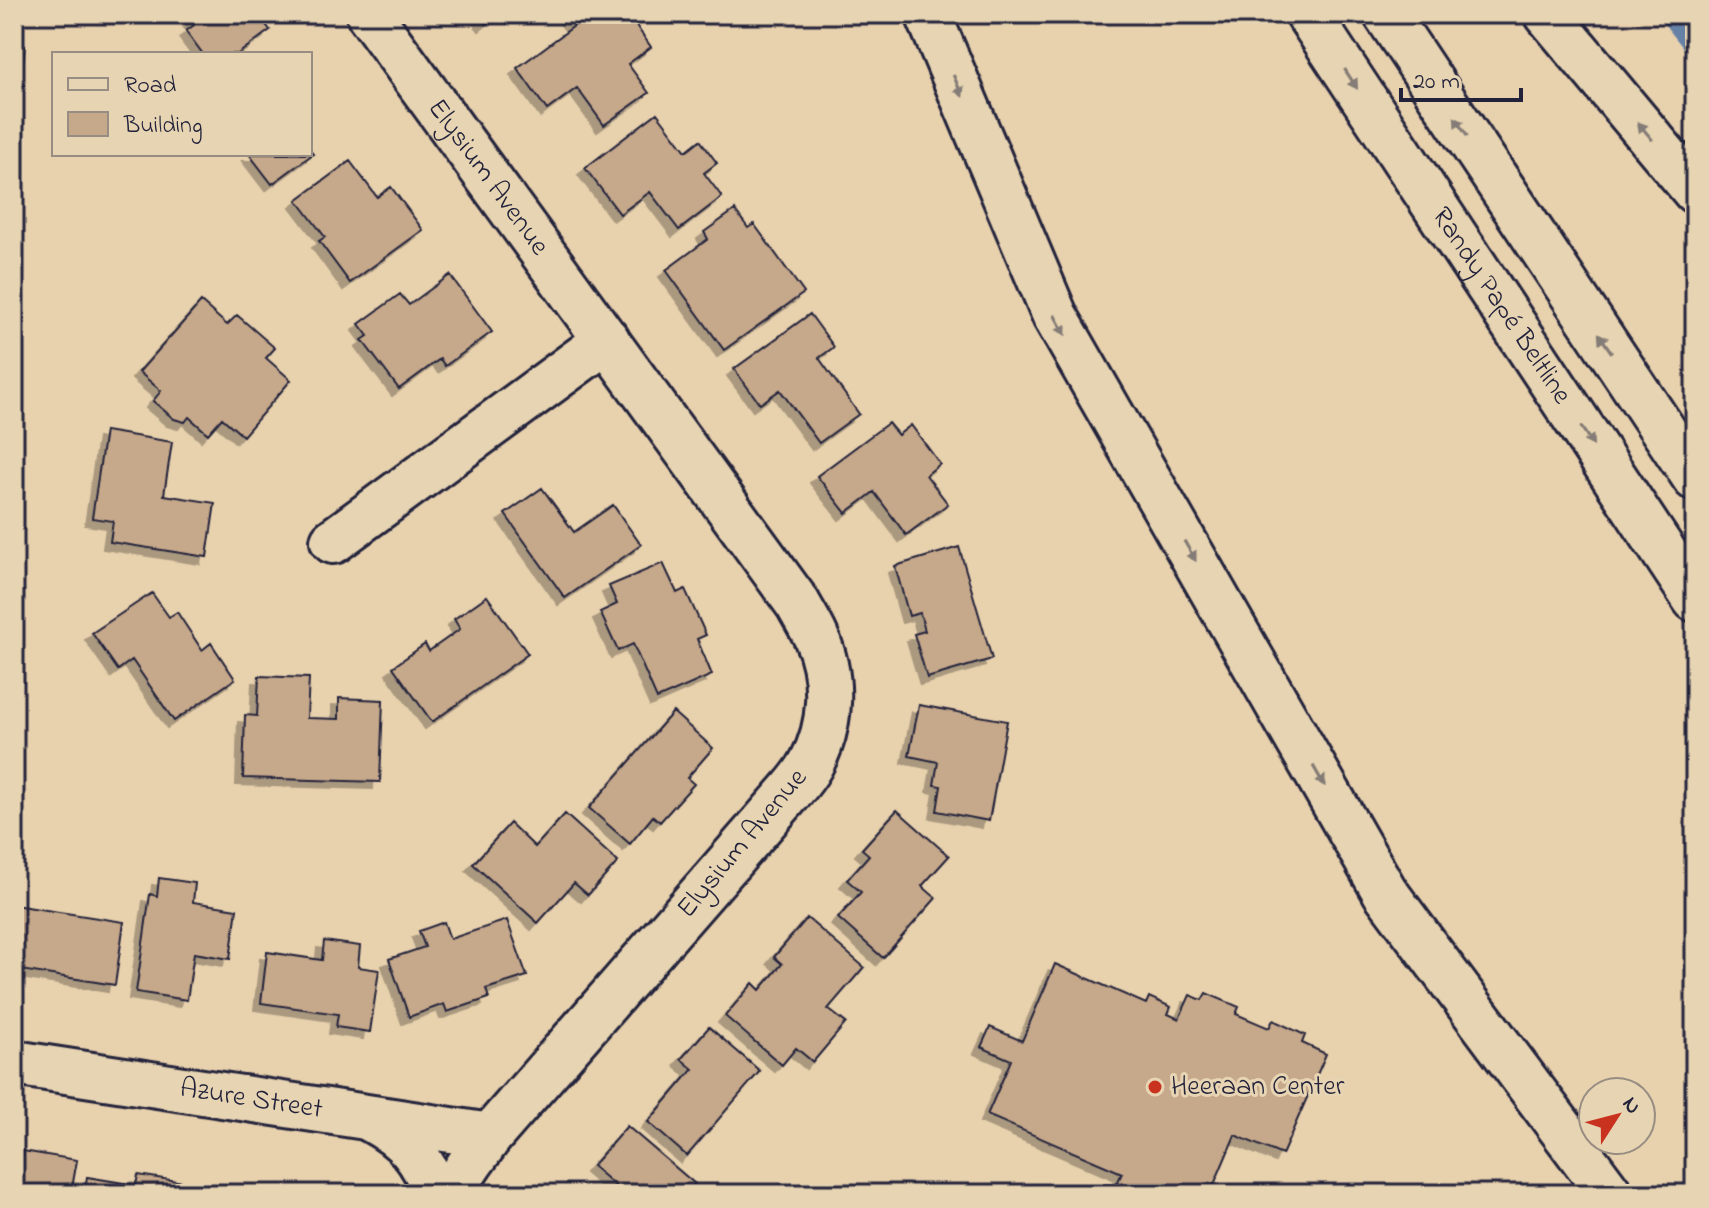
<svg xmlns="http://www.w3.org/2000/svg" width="1709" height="1208" font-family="'Indie Flower',sans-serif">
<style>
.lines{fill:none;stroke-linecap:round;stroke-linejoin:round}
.stream{stroke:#6681a6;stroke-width:12}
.building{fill:#c6a88a;stroke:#22223b;stroke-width:2;filter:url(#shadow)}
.minor-casing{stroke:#22223b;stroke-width:50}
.highway-casing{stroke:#22223b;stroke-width:50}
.minor{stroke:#e7d4b2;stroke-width:44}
.highway{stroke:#e7d4b2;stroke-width:44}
.oneway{fill:#847b76}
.poi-dot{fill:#c8321e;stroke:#e7d4b2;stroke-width:3}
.labels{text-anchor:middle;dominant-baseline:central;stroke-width:6;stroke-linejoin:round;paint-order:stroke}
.street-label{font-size:28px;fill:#22223b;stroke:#e7d4b2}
.poi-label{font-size:28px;fill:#22223b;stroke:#e7d4b2;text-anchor:start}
</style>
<defs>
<filter id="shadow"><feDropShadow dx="-7" dy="7" stdDeviation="0" flood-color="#0004"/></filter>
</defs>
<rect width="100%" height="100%" fill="#e8d1ad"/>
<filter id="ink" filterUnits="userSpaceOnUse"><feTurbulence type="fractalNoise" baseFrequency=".0125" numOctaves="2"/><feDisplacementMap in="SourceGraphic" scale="16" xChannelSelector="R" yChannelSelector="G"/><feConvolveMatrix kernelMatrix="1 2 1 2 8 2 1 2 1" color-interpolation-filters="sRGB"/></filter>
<g filter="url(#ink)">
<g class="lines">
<!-- stream -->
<path class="stream" d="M1664 14 1695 53"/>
</g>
<!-- building -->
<path class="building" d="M186 14H258L270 30 238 54H203L186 31 194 25Z
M478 14H499L486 24Z
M565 14H628L651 47 628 64 649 93 604 125 577 88 547 110 517 68 574 26Z
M14 45 25 46 17 105H14Z
M657 113 686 151 700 140 717 163 704 173 722 197 679 230 650 192 620 214 585 168Z
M310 150 313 154 272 184 249 154H310Z
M350 161 377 197 391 187 423 230 350 283 319 241 325 237 297 200Z
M735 210 748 228 754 224 804 293 724 350 666 270 708 239 704 232Z
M450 275 492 332 445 366 440 359 399 389 362 340 368 336 359 324 400 294 409 305Z
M201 302 227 325 237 315 275 348 266 358 291 380 243 436 222 418 208 434 189 417 185 422 174 419 153 401 161 391 139 372Z
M810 314 834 347 819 358 859 414 819 443 780 390 760 404 734 369Z
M888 423 898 435 911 425 940 464 926 475 948 504 906 535 874 492 846 513 817 476Z
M105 431 172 442 164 495 215 503 207 557 110 542 113 521 92 518Z
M542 488 574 532 613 505 641 545 565 598 505 514Z
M959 547 992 659 927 678 914 634 925 631 920 613 909 616 895 566Z
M663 563 677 593 685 589 706 635 697 639 712 675 657 699 633 644 618 651 600 612 617 604 609 586Z
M152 593 169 617 177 612 202 650 211 643 235 679 174 721 132 660 118 670 92 633Z
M487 596 528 654 432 722 393 667 425 644 429 651 460 629 454 619Z
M259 676 309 678 307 718 339 719V698L383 700 380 782 243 778 245 715 257 716Z
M919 705 1007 721 989 821 937 811 941 786 934 785 938 762 909 756Z
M673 712 713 748 687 778 694 784 660 822 653 816 630 844 589 808Z
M897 810 949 856 922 886 936 898 883 958 838 918 861 892 847 880 869 855 862 849Z
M565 814 618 862 588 895 574 883 538 923 473 864 510 823 535 847Z
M159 878 195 883 193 902 237 909 230 959 194 953 187 1000 136 992 150 894 157 896Z
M14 905 124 922 115 985 14 969Z
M807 918 864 967 828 1009 846 1023 813 1062 796 1048 782 1065 725 1016 753 983 760 990 782 964 774 957Z
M507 920 527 976 486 989 489 998 447 1012 444 1004 409 1017 389 959 425 947 419 931 444 922 450 939Z
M324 941 360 946 358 967 379 970 370 1032 336 1027 338 1014 261 1003 267 952 322 960Z
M1055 964 1146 1004 1149 997 1171 1007 1168 1014 1179 1019 1190 995 1202 1000 1206 993 1239 1007 1236 1014 1269 1028 1273 1020 1305 1035 1302 1043 1326 1054 1282 1155 1235 1135 1210 1194H1172L1154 1186 1151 1194H1112L1122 1173 987 1115 1011 1060 981 1047 990 1027 1022 1041Z
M1055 964 1146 1004 1149 997 1171 1007 1168 1014 1179 1019 1190 995 1202 1000 1206 993 1239 1007 1236 1014 1269 1028 1273 1020 1305 1035 1302 1043 1326 1054 1282 1155 1235 1135 1210 1194H1112L1122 1173 987 1115 1011 1060 981 1047 990 1027 1022 1041Z
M709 1027 760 1071 687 1156 648 1122 693 1069 681 1059Z
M627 1126 695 1184 687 1194H617L620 1190 592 1166Z
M23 1151 77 1160 71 1194H14V1174L19 1175Z
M138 1175 216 1187 215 1194H84L87 1177 136 1185Z"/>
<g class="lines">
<defs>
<g id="minor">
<path id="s1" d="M369 14 798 604C804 615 811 626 816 637 834 677 832 726 811 764 806 773 799 782 792 790L490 1136 471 1162 450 1194"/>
<path d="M333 541 607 340"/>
<path id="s2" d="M14 1063 490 1136"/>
<path d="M372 1120C407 1139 422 1157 436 1194"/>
</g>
<g id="highway">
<path d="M928 14 1055 316 1385 892 1610 1194"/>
<path id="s3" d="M1308 14 1695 599"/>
<path d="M1386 14 1695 478"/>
<path d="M1547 14 1695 191"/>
</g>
</defs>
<!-- minor casing -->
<use href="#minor" class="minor-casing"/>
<!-- highway casing -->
<use href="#highway" class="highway-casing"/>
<!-- minor -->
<use href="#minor" class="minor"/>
<!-- highway -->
<use href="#highway" class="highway"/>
</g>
<!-- one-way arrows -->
<defs><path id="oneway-solid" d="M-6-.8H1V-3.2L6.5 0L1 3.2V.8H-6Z" transform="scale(2)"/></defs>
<g class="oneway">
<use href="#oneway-solid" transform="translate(1351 79) rotate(57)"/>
<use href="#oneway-solid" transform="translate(958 86) rotate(67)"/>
<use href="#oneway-solid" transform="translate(1461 127) rotate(-124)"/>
<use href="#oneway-solid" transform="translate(1645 131) rotate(-130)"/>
<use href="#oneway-solid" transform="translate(1060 325) rotate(61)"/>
<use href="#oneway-solid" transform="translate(1605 343) rotate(-124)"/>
<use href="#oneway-solid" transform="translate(1587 436) rotate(57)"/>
<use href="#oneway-solid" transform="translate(1190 551) rotate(60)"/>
<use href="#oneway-solid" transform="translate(1319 776) rotate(60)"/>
</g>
</g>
<!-- markers -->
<circle class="poi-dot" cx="1155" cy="1087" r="8"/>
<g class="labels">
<!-- street labels -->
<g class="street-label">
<text stroke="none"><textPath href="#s1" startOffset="202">Elysium Avenue</textPath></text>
<text stroke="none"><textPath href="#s3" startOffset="350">Randy Papé Beltline</textPath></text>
<text transform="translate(743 844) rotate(-50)">Elysium Avenue</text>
<text stroke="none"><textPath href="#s2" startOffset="240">Azure Street</textPath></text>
</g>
<!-- poi labels -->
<g class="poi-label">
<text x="1171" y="1087">Heeraan Center</text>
</g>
</g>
<!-- margin -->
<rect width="1709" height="1208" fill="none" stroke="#e7d4b2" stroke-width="48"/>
<rect x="24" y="24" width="1661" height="1160" fill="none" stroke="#22223b" stroke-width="3" filter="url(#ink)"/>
<!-- legend -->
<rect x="52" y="52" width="260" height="104" fill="#e7d4b2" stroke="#988d82" stroke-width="2"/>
<rect x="68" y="78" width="40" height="12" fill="#e7d4b2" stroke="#988d82" stroke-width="2"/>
<text x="124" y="92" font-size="24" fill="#22223b">Road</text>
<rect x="68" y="112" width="40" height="24" fill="#c6a88a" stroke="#988d82" stroke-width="2"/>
<text x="124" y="132" font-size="24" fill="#22223b">Building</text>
<!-- north arrow -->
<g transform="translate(1617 1116) rotate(54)"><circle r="38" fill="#e7d4b2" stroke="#988d82" stroke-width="2"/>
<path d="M0-6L14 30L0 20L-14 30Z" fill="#c8321e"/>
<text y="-12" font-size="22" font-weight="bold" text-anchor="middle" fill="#22223b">N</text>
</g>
<!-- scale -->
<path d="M1401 88v12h120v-12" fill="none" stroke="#22223b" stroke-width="4"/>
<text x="1413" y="88" font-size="24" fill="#22223b" stroke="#e7d4b2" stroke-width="6" paint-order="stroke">20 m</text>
</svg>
